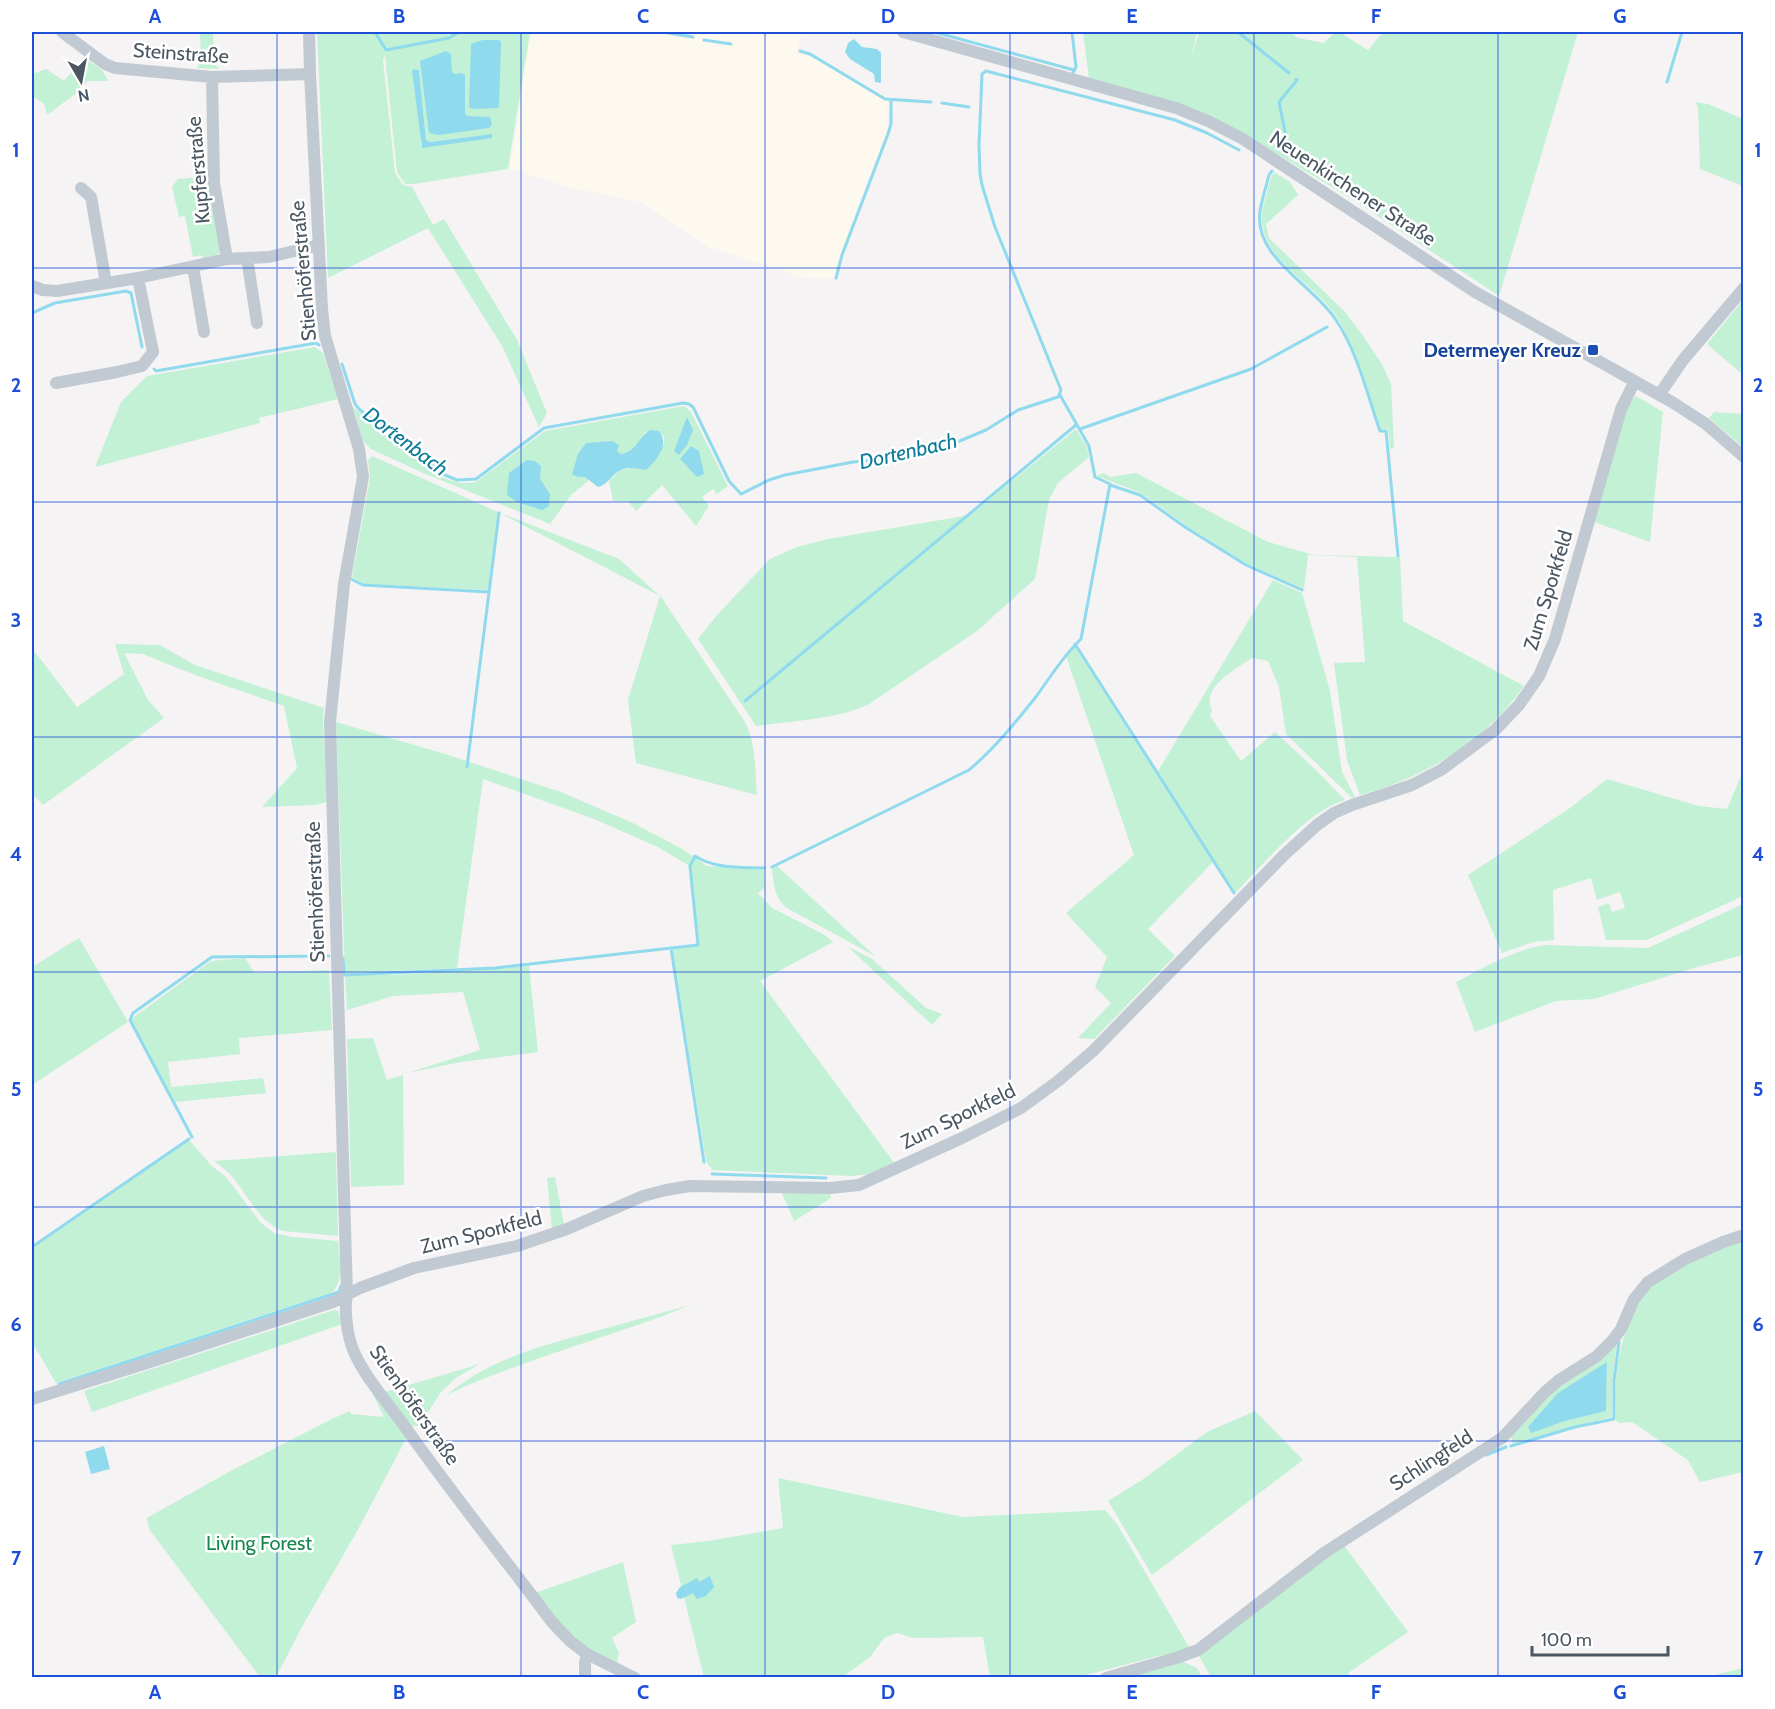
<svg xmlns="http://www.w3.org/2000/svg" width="1775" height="1709" font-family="Cabin,sans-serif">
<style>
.commercial{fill:#fdf9ef}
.green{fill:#c3f1d5;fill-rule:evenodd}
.water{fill:#90daee}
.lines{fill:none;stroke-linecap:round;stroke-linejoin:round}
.stream{stroke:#90daee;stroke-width:3}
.minor{stroke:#c1cad2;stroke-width:12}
.grid{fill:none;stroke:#1d4ed8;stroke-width:1.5;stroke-opacity:0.55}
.transit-dot{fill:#1a4fb4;stroke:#fff;stroke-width:2}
.labels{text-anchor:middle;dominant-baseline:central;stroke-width:5;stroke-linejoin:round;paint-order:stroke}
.street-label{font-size:20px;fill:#4a5661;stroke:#fff}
.transit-label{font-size:20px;font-weight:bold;fill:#164399;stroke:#fff;text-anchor:end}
.park-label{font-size:20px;fill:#17864f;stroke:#fff}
.water-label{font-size:21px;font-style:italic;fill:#0c7c9b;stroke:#fff}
.neatline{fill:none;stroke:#1d4ed8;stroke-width:2}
.grid-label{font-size:20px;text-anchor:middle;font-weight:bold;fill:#1d4ed8}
</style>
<rect width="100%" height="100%" fill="#f5f3f3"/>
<!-- commercial -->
<path class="commercial" d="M531 32H653L689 39 691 32H802L797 53 809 56 889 102 887 130 846 238 834 278 808 279 709 247 641 202 572 188 510 169Z"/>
<!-- green -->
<path class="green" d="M200 32H213L214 63 219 69 197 68 201 60Z
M317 32H372L373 33V32H530L508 169 414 184H405L397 172 385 55 383 60 395 173 403 185 412 187 433 225 444 219 517 340 547 413 539 427 502 346 428 228 328 278ZM451 54 452 72 455 74 465 75V114L468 116 490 117 429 133ZM417 69 419 70 426 140 430 142 492 134 421 146Z
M1083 32H1197L1191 58 1199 32H1290L1298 38 1324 43 1335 32H1339L1368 50 1383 32H1578L1499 296 1355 201 1249 137 1089 79Z
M84 57 103 71 108 81H87L82 89 47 115 44 104 32 96V74L46 69 64 81Z
M1695 102 1708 104 1743 119V186L1700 169 1698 107Z
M1274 172 1290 182 1298 195 1266 224 1269 238 1345 312 1361 333 1382 364 1391 384 1394 448 1390 449 1388 429H1381C1368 393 1358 352 1338 319 1317 284 1259 260 1262 215 1262 209 1264 203 1266 197 1268 189 1269 179 1274 172Z
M203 177 209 182 220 252 215 256 203 258 201 255 193 257 185 216 179 217 172 187 178 179Z
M1743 300V375L1707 344Z
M315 347 323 353 338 399 259 418 260 423 95 467 121 402 147 376Z
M1636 396 1663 412 1650 542 1594 522 1627 406Z
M684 406 691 412 728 486 717 494 713 489 702 497 709 506 696 526 662 485 636 511 628 501H613L609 481 621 470 631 468 664 444V437L659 431 645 432C640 442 632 452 621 454L616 451 578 477H585L589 480 571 495 550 524 423 473 371 449 363 441 353 407 444 478C456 483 464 484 476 482L545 431Z
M1714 412 1743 414V447L1709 418Z
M1076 429 1087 447 1089 457 1058 483 1049 500 1035 579 977 631 869 704C840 719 790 721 756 726L698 639 718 614 770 559 797 547 828 539 970 515Z
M372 456 498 512 619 559 661 597 745 722C756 744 755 771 757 795L636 763 628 700 660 596 498 512 488 590 364 584 352 577 370 478 368 460Z
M1103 473 1110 477 1136 473 1268 542 1314 555 1400 557 1403 621 1524 686C1485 742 1426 777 1360 795L1347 760 1334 663 1365 662 1357 557 1308 555 1304 589 1247 564 1187 526 1141 493 1097 476Z
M1273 580 1302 593 1330 691 1342 772 1355 797 1352 798 1286 734 1279 687 1268 661 1252 658C1237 668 1200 687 1212 710L1210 716 1241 761 1275 732 1315 769 1345 800C1307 811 1263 865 1235 893L1158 771Z
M115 644 160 645 195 665 324 708 323 719 327 802 315 805 262 807 297 768 284 706 195 675 143 654 124 653 148 700 164 718 43 805 32 793V648L77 707 124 674Z
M1075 647 1213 862 1148 929 1175 956 1094 1039 1078 1038 1111 1003 1095 987 1107 957 1066 913 1134 855 1066 656Z
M336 722 445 754 561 792 635 824 682 849 707 866 764 870 765 888 758 893 772 908 825 935 833 942 760 981 895 1164 871 1174 851 1176 712 1170 706 1161 672 949 699 946 691 867 658 847 594 819 483 779 457 968 345 973Z
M1743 771V896L1647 940H1606L1598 907 1609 903 1612 912 1625 908 1620 892 1597 900 1591 878 1553 890 1554 940 1533 942 1502 953 1468 875 1570 808 1607 779 1699 806 1727 809Z
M777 866 875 956 785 907C774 896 774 884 772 869Z
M1743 904V955L1694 968 1594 999 1556 1001 1475 1032 1456 982C1485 967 1513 950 1545 945L1648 948Z
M79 938 128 1022 32 1085V967Z
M847 946 872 959 926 1008 942 1014 932 1025Z
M245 958 255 973 329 970 332 1030 239 1038 240 1054 168 1062 171 1087 263 1078 266 1093 175 1102 131 1019 211 961Z
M529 966 538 1052 461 1062 407 1073 480 1050 463 992 393 996 347 1010 345 976 365 974 394 975Z
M373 1038 387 1080 403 1075 404 1185 351 1187 347 1039Z
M189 1140 211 1165 226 1177 261 1223 274 1233 293 1237 338 1241C339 1257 345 1283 331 1293L56 1383 35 1347 32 1348V1249Z
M336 1152 338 1236 283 1231C257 1221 247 1192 229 1173 224 1169 219 1165 214 1161Z
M555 1177 564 1225 552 1229 547 1178Z
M781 1191 830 1193 831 1198 794 1221Z
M1743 1239V1472L1700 1482 1688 1460 1632 1422 1620 1423 1616 1421C1615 1380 1615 1357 1631 1318 1639 1299 1649 1283 1668 1273 1692 1260 1719 1250 1743 1239Z
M690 1305C633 1329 573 1345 515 1367 491 1376 468 1384 446 1396 487 1360 541 1346 592 1332 625 1323 658 1314 690 1305Z
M334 1310 338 1311 342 1324 92 1412 84 1391Z
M1617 1342 1612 1380V1417L1574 1426 1513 1444 1511 1436 1545 1398ZM1607 1362 1606 1411 1565 1421 1531 1432 1528 1427Z
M480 1364 457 1377 441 1392 419 1426H410L385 1392Z
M364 1376 407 1437 356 1533 303 1625 276 1677H260L149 1529 147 1518 225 1474 332 1419 350 1411 351 1414 384 1417Z
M1255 1411 1303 1460 1152 1575 1108 1501 1142 1480 1207 1432Z
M778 1478 963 1517 1105 1510 1117 1524 1190 1649 1163 1658 1162 1655 1078 1677H990L983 1637 913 1638 897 1633 884 1638 870 1657 844 1676V1677H704L671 1545 709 1541 783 1528Z
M1343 1544 1408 1632 1348 1673 1350 1677H1211L1198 1654Z
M623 1562 636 1622 612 1638 619 1653 617 1663 589 1650 556 1620 535 1593Z
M1181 1661 1197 1668 1202 1677 1119 1678Z
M1743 1668V1677H1707Z"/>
<!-- water -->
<path class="water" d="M854 39 862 47 877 49 881 53V83L875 82 874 74 850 59 845 52 848 43Z
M483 40H499L501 42 499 106 498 108 473 109 469 107 471 44Z
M446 51 451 54 452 72 455 74 462 73 465 75V114L468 116 490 117 492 125 489 128 439 135 429 133 420 61Z
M414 69 419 70 426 140 430 142 492 134V138L422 148 412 71Z
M687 417 693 430 687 445 679 455 674 451Z
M651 430 659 431C670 445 657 460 646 470 639 469 628 466 621 470 612 474 609 484 598 487L585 477H578L572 474 578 454 586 443 613 441 619 446 617 451 621 454C638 451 639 435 651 430Z
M691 446 699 451 704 474 697 477 680 459Z
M527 460 535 461 541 466 540 479 550 494 549 506 542 510 517 502 507 495 509 473Z
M1607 1362 1606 1411 1565 1421 1531 1433 1528 1427 1558 1393Z
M104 1446 110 1469 91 1474 85 1452Z
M710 1576 714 1587 706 1596 697 1599 693 1593 681 1599 677 1598 676 1593 680 1587 697 1578 699 1582Z"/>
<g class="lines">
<!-- stream -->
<path class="stream" d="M375 32 386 50 449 38 459 32
M663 32 693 37
M934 32 1074 70
M1072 32 1076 67 1073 73
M1238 32 1289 73
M704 40 731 44
M800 51 810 54 885 99 931 102
M1667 82 1682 32
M942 103 969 107
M1284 154 1288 147 1279 102 1297 80 1296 79
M1272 171 1269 175C1266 187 1262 199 1260 211 1253 258 1314 285 1336 320 1358 353 1367 394 1380 431H1386L1398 556
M836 278 842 255 888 134 891 124V100
M32 313 55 303 126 291 131 293 142 347
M342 364 355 404 360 410 445 475 457 480 476 479 544 428 683 403 689 404 693 407 729 481 741 494 769 480 785 475 853 462 885 459 943 448 986 430 1018 410 1058 397 1061 390 995 227 982 185 980 174 979 145 982 74 986 71 1175 120 1207 133 1239 150
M154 369 156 371 316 343 319 345
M1080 429 1251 369 1327 327
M1110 485 1140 495 1185 527 1246 565 1302 590
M351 579 363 585 489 592
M1075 644 1234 893
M745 701 1076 425
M467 767 499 513
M772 867 969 770C994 749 1015 723 1035 698 1050 678 1062 657 1081 639L1110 484 1095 477 1089 446 1060 395
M671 948 704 1162
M343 958 344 975 495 968 698 945 690 866 695 856C715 869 741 867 764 868
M192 1137 130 1020 133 1013 212 957 329 956
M712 1174 826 1178
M32 1247 189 1139
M59 1384 330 1295 339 1292 341 1286
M1511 1446 1575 1427 1614 1419V1380L1619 1342
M1486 1455 1506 1447"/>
<!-- minor -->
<path class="minor" d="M62 32 105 64 115 68 212 77 310 74
M309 32 310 74 322 309 325 336 359 449 363 477 344 584 330 722 347 1294C344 1311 347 1336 354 1352 365 1377 387 1402 403 1424 450 1491 502 1555 551 1621L570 1641 587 1654 635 1678
M903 32 1176 108 1208 121 1243 139 1475 292 1672 402 1706 424 1744 457
M212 77 214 183 227 259
M81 188 91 197 106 283
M247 258 257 323
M193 267 204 332
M32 286 43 290 57 291 138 278 227 259 269 257 319 245
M56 383 117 372 142 366 153 352 138 278
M1659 395 1683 360 1744 288
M32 1399 147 1363 333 1302 360 1288 414 1268 517 1246 567 1229 643 1196 666 1190 690 1186 830 1188 859 1185 962 1138 1021 1108 1058 1081 1093 1051 1284 855 1317 825 1334 813 1352 805 1412 785 1441 770 1495 730 1519 705 1539 676 1555 639 1621 409 1635 381
M585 1678V1663L587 1654
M1106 1678 1179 1657 1198 1650 1324 1553 1502 1438 1545 1392 1559 1380 1597 1356 1612 1341 1621 1329 1634 1299 1648 1282 1685 1259 1723 1242 1744 1235"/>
</g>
<!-- grid -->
<path class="grid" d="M277 32V1678M521 32V1678M765 32V1678M1010 32V1678M1254 32V1678M1498 32V1678M32 268H1744M32 502H1744M32 737H1744M32 972H1744M32 1207H1744M32 1441H1744"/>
<!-- markers -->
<rect class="transit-dot" x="1587" y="344" width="12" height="12" rx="3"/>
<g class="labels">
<!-- street labels -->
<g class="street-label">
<text transform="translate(181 53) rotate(4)">Steinstraße</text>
<text transform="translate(198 170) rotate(-95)">Kupferstraße</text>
<text transform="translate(1353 188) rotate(33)">Neuenkirchener Straße</text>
<text transform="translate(303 271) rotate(-95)">Stienhöferstraße</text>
<text transform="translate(1548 590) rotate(-73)">Zum Sporkfeld</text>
<text transform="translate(315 892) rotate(-92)">Stienhöferstraße</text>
<text transform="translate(958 1116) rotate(-26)">Zum Sporkfeld</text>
<text transform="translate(481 1232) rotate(-14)">Zum Sporkfeld</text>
<text transform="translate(415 1405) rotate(55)">Stienhöferstraße</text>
<text transform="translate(1431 1460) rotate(-33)">Schlingfeld</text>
</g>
<!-- transit labels -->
<g class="transit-label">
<text x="1581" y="350">Determeyer Kreuz</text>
</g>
<!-- park labels -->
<g class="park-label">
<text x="259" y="1543">Living Forest</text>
</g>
<!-- water labels -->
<g class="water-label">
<text transform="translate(406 441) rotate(37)">Dortenbach</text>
<text transform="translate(908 451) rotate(-13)">Dortenbach</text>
</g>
</g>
<!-- border -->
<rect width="1775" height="1709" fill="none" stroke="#ffffff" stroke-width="66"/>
<!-- north arrow -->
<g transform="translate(81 81) rotate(170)" stroke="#ffffff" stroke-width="4.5" paint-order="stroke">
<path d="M0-4.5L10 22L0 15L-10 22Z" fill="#4a5661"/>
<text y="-9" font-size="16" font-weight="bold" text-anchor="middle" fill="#4a5661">N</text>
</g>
<!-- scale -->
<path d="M1532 1646v9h136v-9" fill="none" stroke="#4a5661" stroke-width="3"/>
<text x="1541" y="1646" font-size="18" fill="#4a5661" stroke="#ffffff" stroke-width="4.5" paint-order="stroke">100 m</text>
<rect x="33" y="33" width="1709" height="1643" class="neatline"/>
<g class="grid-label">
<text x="155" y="23">A</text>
<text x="399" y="23">B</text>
<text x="643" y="23">C</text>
<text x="888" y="23">D</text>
<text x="1132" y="23">E</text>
<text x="1376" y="23">F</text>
<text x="1620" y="23">G</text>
<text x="16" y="157">1</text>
<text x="1758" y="157">1</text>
<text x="16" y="392">2</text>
<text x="1758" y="392">2</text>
<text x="16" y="627">3</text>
<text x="1758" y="627">3</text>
<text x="16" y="861">4</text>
<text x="1758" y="861">4</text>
<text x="16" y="1096">5</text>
<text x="1758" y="1096">5</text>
<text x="16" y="1331">6</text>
<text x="1758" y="1331">6</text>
<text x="16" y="1565">7</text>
<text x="1758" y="1565">7</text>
<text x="155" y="1699">A</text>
<text x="399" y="1699">B</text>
<text x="643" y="1699">C</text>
<text x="888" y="1699">D</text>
<text x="1132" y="1699">E</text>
<text x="1376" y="1699">F</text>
<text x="1620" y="1699">G</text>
</g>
</svg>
